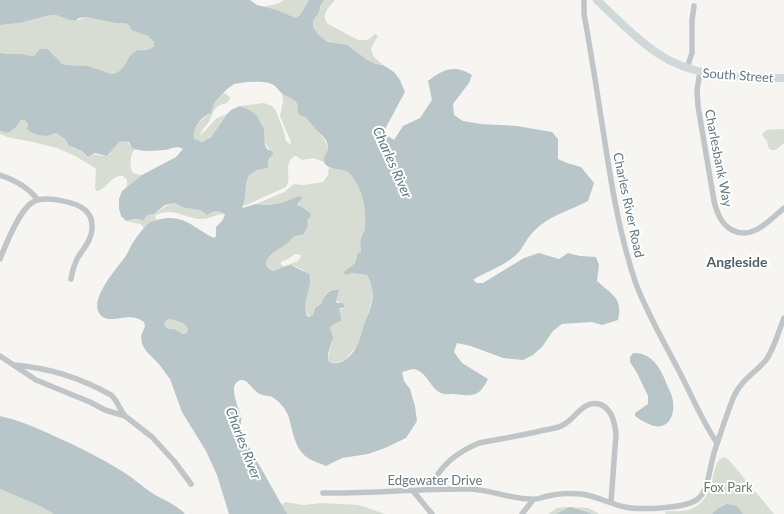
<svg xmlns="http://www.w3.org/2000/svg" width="784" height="514" font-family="Lato,sans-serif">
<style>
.green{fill:#d8ddd3}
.water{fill:#b8c6c9;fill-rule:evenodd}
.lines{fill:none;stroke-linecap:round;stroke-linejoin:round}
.minor{stroke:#c0c6c8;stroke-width:5.5}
.secondary{stroke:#d1d8da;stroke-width:8}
.labels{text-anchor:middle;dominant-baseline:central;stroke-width:4;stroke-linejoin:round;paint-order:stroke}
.street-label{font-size:13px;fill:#637984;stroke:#fff}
.park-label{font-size:13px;fill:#6a7b63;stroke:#fff}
.water-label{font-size:14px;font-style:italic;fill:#5f7b81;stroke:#fff}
.neighbourhood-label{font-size:14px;font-weight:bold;fill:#526169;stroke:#fff}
</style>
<rect width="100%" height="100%" fill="#f6f5f2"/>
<!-- green -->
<path class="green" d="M284 0H309L300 15 296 18 277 10 262 7 277 4Z
M324 0H335C329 7 320 15 328 24L358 40H368L375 34 378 36 371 48 373 56 383 65C375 64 367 61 360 56 357 53 354 50 351 48 338 43 310 42 313 22 314 18 317 15 319 11 321 7 320 4 324 0Z
M56 15 69 20 75 21 86 17 115 23H125L129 25 133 30 148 36 154 42V45C149 51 145 49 139 50 131 53 125 64 122 71L111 74 88 66 66 65 62 64 48 49 38 52 35 55 32 56 22 54H9L0 53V25C19 24 37 16 56 15Z
M224 93 230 97C228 107 221 102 216 108 213 111 212 116 210 120 207 126 202 128 200 136L217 118 227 114C218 124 209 149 194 139 192 125 204 119 212 111 214 108 213 105 215 102 218 99 221 96 224 93Z
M282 94 294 99 302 116C310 120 325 138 328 147L324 162 314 158 302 160 296 156H294C282 167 293 176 286 187L244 206C246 194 244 182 252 172L268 167 272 151C264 146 265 140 264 131 263 128 261 126 259 123 255 112 251 110 240 106L264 103 272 106 275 109 283 129 286 141 291 145V142L280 116 283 101Z
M23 119 28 121V124L27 127 41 135 48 136 56 133 66 140 72 148 82 151 87 157C98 152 98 157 109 155L112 149 120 141C128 139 128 143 132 148L135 149C130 154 129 167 133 173L142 175 126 188 127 185V180L123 176C110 175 107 190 96 191L95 187 96 170 95 168 75 156 57 148 33 142 7 137 0 134V131L3 132 19 123 21 120Z
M784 129V143L776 150H771L768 147 767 141 762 135 766 130Z
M329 167C335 169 341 168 347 172 362 181 366 212 365 229 364 233 361 236 361 241 361 245 362 249 361 253L356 255 355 263 349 268 351 273 367 275 372 288 373 296 362 336 356 347 345 360 334 363H331L328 360C329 347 335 343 330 330L332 325 341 321V317L339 309H343L344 304 336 301 335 289 328 292 324 296 322 303 317 306 314 310 313 315 310 317 306 313C305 306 305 298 307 291 310 279 315 278 303 270 298 267 293 265 288 265 293 262 301 262 301 255L295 254 288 259 281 262V265L284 266 279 270 272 271 266 267C266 254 276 252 285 245 290 241 293 235 301 236 305 232 307 225 307 220L308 218 305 209 297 205 300 202 296 197C285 206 269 205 256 204L284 192 294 184 303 185 323 182 328 175Z
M174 203 185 208 200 210 205 214C211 213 218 210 224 214 216 214 209 220 200 219 184 218 173 207 156 215L155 218 157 220 149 224 143 230V226L140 224 126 221 145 219 147 215C158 215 163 205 174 203Z
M170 319C177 321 186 322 188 330L186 334H182C180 333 177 330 174 329 169 327 166 330 164 323L167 320Z
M724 457 729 460 774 514H665L666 511C675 511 683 512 691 509 718 499 709 460 724 457Z
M0 489 40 506 54 514H0Z
M285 502 303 505 322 503 359 505 385 514H286L282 508V505Z
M566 507 588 508 600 514H548L557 508Z"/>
<!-- water -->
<path class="water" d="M0 0H250L257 5 277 10 296 18 300 15 309 0H324L321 4 319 12 313 21V27L318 35 328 42 347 45 367 60 376 64 383 65 394 72 400 80 405 92C398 104 392 117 385 129L388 136 394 140 403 126 420 118 432 100 428 81C443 69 455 64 472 75L469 83 453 104 454 115 463 121 481 124 517 126 552 132 558 139V159L567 163 581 167 594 183 588 201C571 210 548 216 534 231 524 241 523 251 511 259 499 268 485 272 473 280L477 283H483L524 258 539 253 559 259 568 253 580 256 596 257 599 265 597 281C612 295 623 297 618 320L602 325 592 322 562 324 553 331 542 347 533 355 523 360 503 358 471 346 457 343 454 352 462 363 488 379C479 398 472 396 454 394 448 394 443 395 439 392 429 386 427 372 414 369 411 369 406 371 402 372L404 381 410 389 415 406 417 421 406 438 385 448 368 454 342 458 326 466C319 463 309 460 304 455 294 446 292 427 288 415 285 408 279 401 272 397 267 395 262 396 258 393 252 390 245 373 236 383 230 390 239 409 241 416 242 420 240 423 241 428 245 441 252 452 258 463 268 480 277 497 287 514H229L217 475 206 451 182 412 170 379 158 363 146 351 142 344 141 336 145 326 144 322C128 309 109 328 99 313 90 298 117 268 125 257 129 252 130 246 134 241 137 236 141 231 145 227 149 222 156 220 161 219 184 214 195 229 214 238L216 236V227L222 221 225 215C220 210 212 211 207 215L200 210 185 208 174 203 165 205 154 214 147 215 144 220 135 219 126 221 121 216 119 209V199L122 191 142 175 176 157 183 149C178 145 171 149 165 150 155 151 140 152 132 148L129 142 120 141 107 156 95 153 88 157 82 151 69 146 66 140 56 133 48 136 37 135 31 132 27 129 28 124 25 120H21L16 127 8 133 0 131V53L9 54H22L32 56 35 55 40 49H48L62 64 66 65 88 66 111 74C126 72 124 61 133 53 139 47 147 53 154 46V42L148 36 132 30 129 25 125 23H115L86 17 79 18 75 21 69 20 56 15 46 16 19 23 0 25ZM247 82C256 82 267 80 275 86 278 89 281 93 284 95 295 100 298 100 298 113 300 116 303 116 306 118 308 120 311 124 314 127 319 134 326 136 328 146 329 152 321 158 325 164 331 171 342 167 350 174 363 188 366 210 365 229 364 233 361 236 361 240 360 244 361 248 361 252L357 254 355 263 344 272 346 275 351 273 367 275C370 280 373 291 373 296 372 307 366 318 363 328 359 344 351 365 331 363L328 360V354L333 338 330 328 334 324 341 321V317L339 309 345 307 343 303H337L336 301 339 290C331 288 323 295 322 303L315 308 313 315 309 317 307 316C301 301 314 285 309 274L291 265C284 265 279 270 272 271L266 266C266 255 276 251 284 246 293 240 290 236 303 235L308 226 307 220 311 216 310 213 302 207 297 205 302 198 299 196 282 203 268 205 256 204 242 208C249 197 240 173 259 170 262 169 264 168 268 168L269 159 273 154 272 151 267 149 265 145 264 129 257 116 250 110 240 106 231 110 227 114 211 137 202 142 194 139C192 128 202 116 211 113L215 102 227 89 234 84ZM170 319C177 321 186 322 188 330L186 334H182C180 332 177 330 174 329 169 328 166 330 164 323L167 320Z
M633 353C654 352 662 372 668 387 670 392 673 397 673 402 675 417 667 431 651 425 645 422 640 420 635 416V413L648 404V396L637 373 630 362V357Z
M0 416C18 420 35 427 52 435 77 446 101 458 125 473 134 479 143 487 152 493 163 500 176 504 185 514H54L40 506 0 489Z
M727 504 737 506 743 514H712L717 509Z
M570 507 590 513 592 514H556Z"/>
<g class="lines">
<!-- minor -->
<path class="minor" d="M584 0V14C591 52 597 91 603 130 611 182 619 234 636 284 648 315 665 344 680 373 692 396 702 421 717 443
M687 68 692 53V20L694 6
M700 72 697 90 698 106 714 201C717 213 721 224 732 230 752 241 770 220 784 208
M0 175C15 180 28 187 37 199
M0 259C6 244 19 210 33 202 43 195 77 202 85 210 90 214 92 220 92 226 93 239 83 249 77 259 74 266 72 272 71 279
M0 356 36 380 90 402 105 410 125 416 152 437 174 461 191 484
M15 365C49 368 81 378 111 395 118 401 119 409 125 416
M430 489C440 465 456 453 479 443 499 439 520 436 540 431 548 429 556 429 563 425 575 419 583 400 599 404 612 408 615 423 616 434L611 502
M413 491 432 514
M323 493C372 494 422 488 471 489 491 490 510 499 531 499 537 500 542 497 548 496 559 493 570 493 581 494 597 496 610 504 625 507 640 510 688 509 699 498 709 488 710 464 715 450 721 432 727 413 734 396 742 379 755 373 766 360 775 347 778 332 784 318
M522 514 533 500"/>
<!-- secondary -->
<path class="secondary" d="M597 0C616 18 635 38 657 53 695 79 740 77 784 78"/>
</g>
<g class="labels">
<!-- street labels -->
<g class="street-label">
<text transform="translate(738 75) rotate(4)">South Street</text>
<text transform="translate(719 158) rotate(79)">Charlesbank Way</text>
<text transform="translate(629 205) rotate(78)">Charles River Road</text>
<text x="435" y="480">Edgewater Drive</text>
</g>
<!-- park labels -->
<g class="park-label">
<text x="728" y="487">Fox Park</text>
</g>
<!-- water labels -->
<g class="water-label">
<text transform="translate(393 162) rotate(66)">Charles River</text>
<text transform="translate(244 443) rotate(69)">Charles River</text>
</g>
<!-- neighbourhood labels -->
<g class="neighbourhood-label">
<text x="737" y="261">Angleside</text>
</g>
</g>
</svg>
